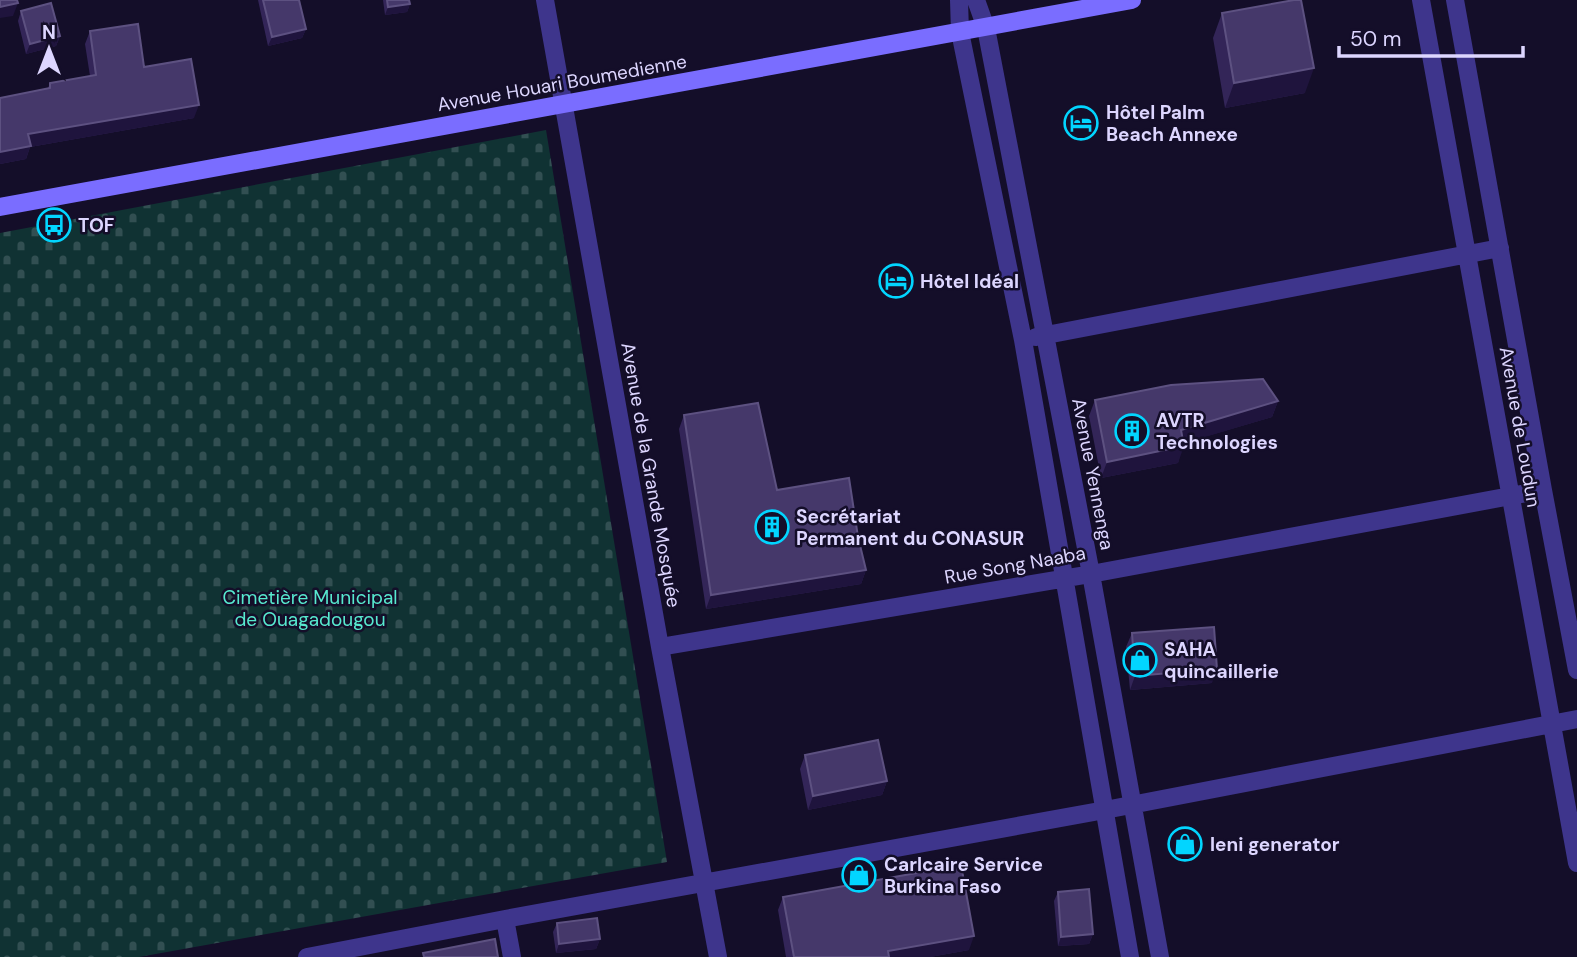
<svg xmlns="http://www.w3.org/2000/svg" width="1577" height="957" font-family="'DM Sans',sans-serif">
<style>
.cemetery{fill:url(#cemetery-stones)}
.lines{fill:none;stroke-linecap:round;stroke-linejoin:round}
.street{stroke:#3e358c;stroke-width:18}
.secondary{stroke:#7a6dff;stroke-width:18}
.wall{fill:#332558}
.shaded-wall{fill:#1f143d}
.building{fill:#45386a;stroke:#5d5181;stroke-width:2}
.labels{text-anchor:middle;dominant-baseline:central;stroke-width:5;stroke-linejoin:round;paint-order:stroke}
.street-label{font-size:19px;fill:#ddd6ff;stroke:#140e29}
.poi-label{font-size:19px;font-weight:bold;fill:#ddd6ff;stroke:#140e29;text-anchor:start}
.park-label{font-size:19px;fill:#57e9cf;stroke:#140e29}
</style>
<defs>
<pattern id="cemetery-stones" width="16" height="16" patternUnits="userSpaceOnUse" patternTransform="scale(1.75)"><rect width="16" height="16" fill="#103233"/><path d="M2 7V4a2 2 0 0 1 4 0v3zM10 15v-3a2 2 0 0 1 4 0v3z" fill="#324f52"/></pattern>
</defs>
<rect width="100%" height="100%" fill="#140e29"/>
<!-- cemetery -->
<path class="cemetery" d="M546 130 667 862 139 957H0V233Z"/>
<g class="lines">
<!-- street -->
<path class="street" d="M545 0 660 647 718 957
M959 0 960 32 1023 340 1130 957
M976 0 986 28 1091 574 1160 957
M1421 0 1577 863
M1455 0 1543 490 1577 670
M1036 337 1500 248
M660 647 1091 574 1543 490
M505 919 512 957
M307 957 505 919 1105 810 1577 719"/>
<!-- secondary -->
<path class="secondary" d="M0 207 1132 0"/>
</g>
<!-- wall -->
<path class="wall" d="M258 0H299L306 29 302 38 268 46Z
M383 0H409L410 4 407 12 385 15Z
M21 11 60 36 56 46 26 54 18 21Z
M1222 13 1305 93 1225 108 1213 38Z
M90 31 144 67 194 118 30 147 26 159 0 164V98L48 88 50 83 90 76 85 44Z
M1095 400 1278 401 1272 417 1183 443 1178 463 1101 478 1089 416Z
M684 415 777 490 858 537 866 570 861 584 706 609 679 429Z
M1132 633 1212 683 1130 690 1126 647Z
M805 755 887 781 882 795 808 810 800 769Z
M1058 892 1093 934 1089 944 1058 946 1054 901Z
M783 897 969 950 930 957H786L778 910Z
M557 923 600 939 596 949 556 953 553 932Z"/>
<!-- shaded-wall -->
<path class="shaded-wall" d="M18 3 13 16 0 18V7Z
M410 4 407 12 385 15 388 7Z
M306 29 302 38 268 46 272 37Z
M60 36 56 46 26 54 30 44Z
M1314 68 1305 93 1225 108 1234 83Z
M199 105 194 118 30 147 26 159 0 164V152L28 134Z
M1278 401 1272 417 1175 446 1181 430Z
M1184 446 1178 463 1101 478 1107 462Z
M866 570 861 584 706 609 711 595Z
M1217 669 1212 683 1130 690 1135 676Z
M887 781 882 795 808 810 813 796Z
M1093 934 1089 944 1058 946 1061 937Z
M974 936 969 950 930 957H886L888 951Z
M600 939 596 949 556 953 559 944Z"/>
<!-- building -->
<path class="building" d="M0 0H17L18 3 0 7Z
M263 0H299L306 29 272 37Z
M387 0H409L410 4 388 7Z
M1294 0H1301L1314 68 1234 83 1222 13Z
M51 3 60 36 30 44 21 11Z
M138 24 144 67 191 59 199 105 28 134 31 146 0 152V98L50 88V83L96 75 90 31Z
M1263 379 1278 401 1181 430 1184 446 1107 462 1095 400 1171 385Z
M758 403 777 490 849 478 858 537 866 570 711 595 684 415Z
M1214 627 1217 669 1135 676 1132 633Z
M878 740 887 781 813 796 805 755Z
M961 865 974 936 888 951 889 957H794L783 897Z
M1089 889 1093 934 1061 937 1058 892Z
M597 918 600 939 559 944 557 923Z
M495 939 498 957H424L423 953Z"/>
<!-- icons -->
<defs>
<symbol id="hotel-ring" viewBox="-11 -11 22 22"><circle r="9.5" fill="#140e29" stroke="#02d5ff" stroke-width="1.5"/><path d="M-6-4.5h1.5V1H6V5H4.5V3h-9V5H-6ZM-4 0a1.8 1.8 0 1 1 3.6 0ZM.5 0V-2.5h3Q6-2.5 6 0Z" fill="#02d5ff"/></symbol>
<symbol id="bus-ring" viewBox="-11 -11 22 22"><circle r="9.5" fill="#140e29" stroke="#02d5ff" stroke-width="1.5"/><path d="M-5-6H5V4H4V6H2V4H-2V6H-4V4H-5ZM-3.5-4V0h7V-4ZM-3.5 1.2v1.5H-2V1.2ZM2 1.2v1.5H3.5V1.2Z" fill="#02d5ff"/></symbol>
<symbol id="building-ring" viewBox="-11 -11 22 22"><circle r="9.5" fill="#140e29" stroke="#02d5ff" stroke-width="1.5"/><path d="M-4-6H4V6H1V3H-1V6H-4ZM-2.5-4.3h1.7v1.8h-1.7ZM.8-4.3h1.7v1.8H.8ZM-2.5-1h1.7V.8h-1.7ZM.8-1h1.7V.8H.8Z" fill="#02d5ff"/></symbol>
<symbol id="shop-ring" viewBox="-11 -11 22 22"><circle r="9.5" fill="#140e29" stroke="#02d5ff" stroke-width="1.5"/><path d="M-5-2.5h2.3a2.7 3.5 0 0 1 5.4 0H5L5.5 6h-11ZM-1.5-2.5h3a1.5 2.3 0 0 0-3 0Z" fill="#02d5ff"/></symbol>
</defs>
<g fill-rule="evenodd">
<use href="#hotel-ring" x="1062" y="104" width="38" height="38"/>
<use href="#bus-ring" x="35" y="206" width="38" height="38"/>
<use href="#hotel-ring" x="877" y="262" width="38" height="38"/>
<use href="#building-ring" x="1113" y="412" width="38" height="38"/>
<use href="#building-ring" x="753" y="508" width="38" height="38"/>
<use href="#shop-ring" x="1121" y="641" width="38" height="38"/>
<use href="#shop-ring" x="1166" y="825" width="38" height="38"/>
<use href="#shop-ring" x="840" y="856" width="38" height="38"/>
</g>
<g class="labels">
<!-- street labels -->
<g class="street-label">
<text transform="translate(562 83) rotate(-10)">Avenue Houari Boumedienne</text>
<text transform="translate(1520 427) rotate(80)">Avenue de Loudun</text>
<text transform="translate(1093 474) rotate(79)">Avenue Yennenga</text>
<text transform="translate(651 475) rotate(80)">Avenue de la Grande Mosquée</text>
<text transform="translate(1015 565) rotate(-10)">Rue Song Naaba</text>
</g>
<!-- poi labels -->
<g class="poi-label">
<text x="1106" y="112">Hôtel Palm<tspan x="1106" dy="22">Beach Annexe</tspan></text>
<text x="78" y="225">TOF</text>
<text x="920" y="281">Hôtel Idéal</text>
<text x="1156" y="420">AVTR<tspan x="1156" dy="22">Technologies</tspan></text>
<text x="796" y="516">Secrétariat<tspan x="796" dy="22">Permanent du CONASUR</tspan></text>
<text x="1164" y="649">SAHA<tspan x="1164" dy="22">quincaillerie</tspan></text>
<text x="1210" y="844">leni generator</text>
<text x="884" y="864">Carlcaire Service<tspan x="884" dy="22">Burkina Faso</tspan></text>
</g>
<!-- park labels -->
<g class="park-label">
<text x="310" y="597">Cimetière Municipal<tspan x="310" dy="22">de Ouagadougou</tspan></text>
</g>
</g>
<!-- north arrow -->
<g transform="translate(49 49)" stroke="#140e29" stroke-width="5" paint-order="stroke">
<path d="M0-5L12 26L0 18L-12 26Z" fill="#ddd6ff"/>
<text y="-10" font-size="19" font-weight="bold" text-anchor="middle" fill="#ddd6ff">N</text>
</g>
<!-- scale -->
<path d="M1339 46v10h184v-10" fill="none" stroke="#ddd6ff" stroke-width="3.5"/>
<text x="1350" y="46" font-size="21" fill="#ddd6ff" stroke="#140e29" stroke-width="5" paint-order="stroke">50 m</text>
</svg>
